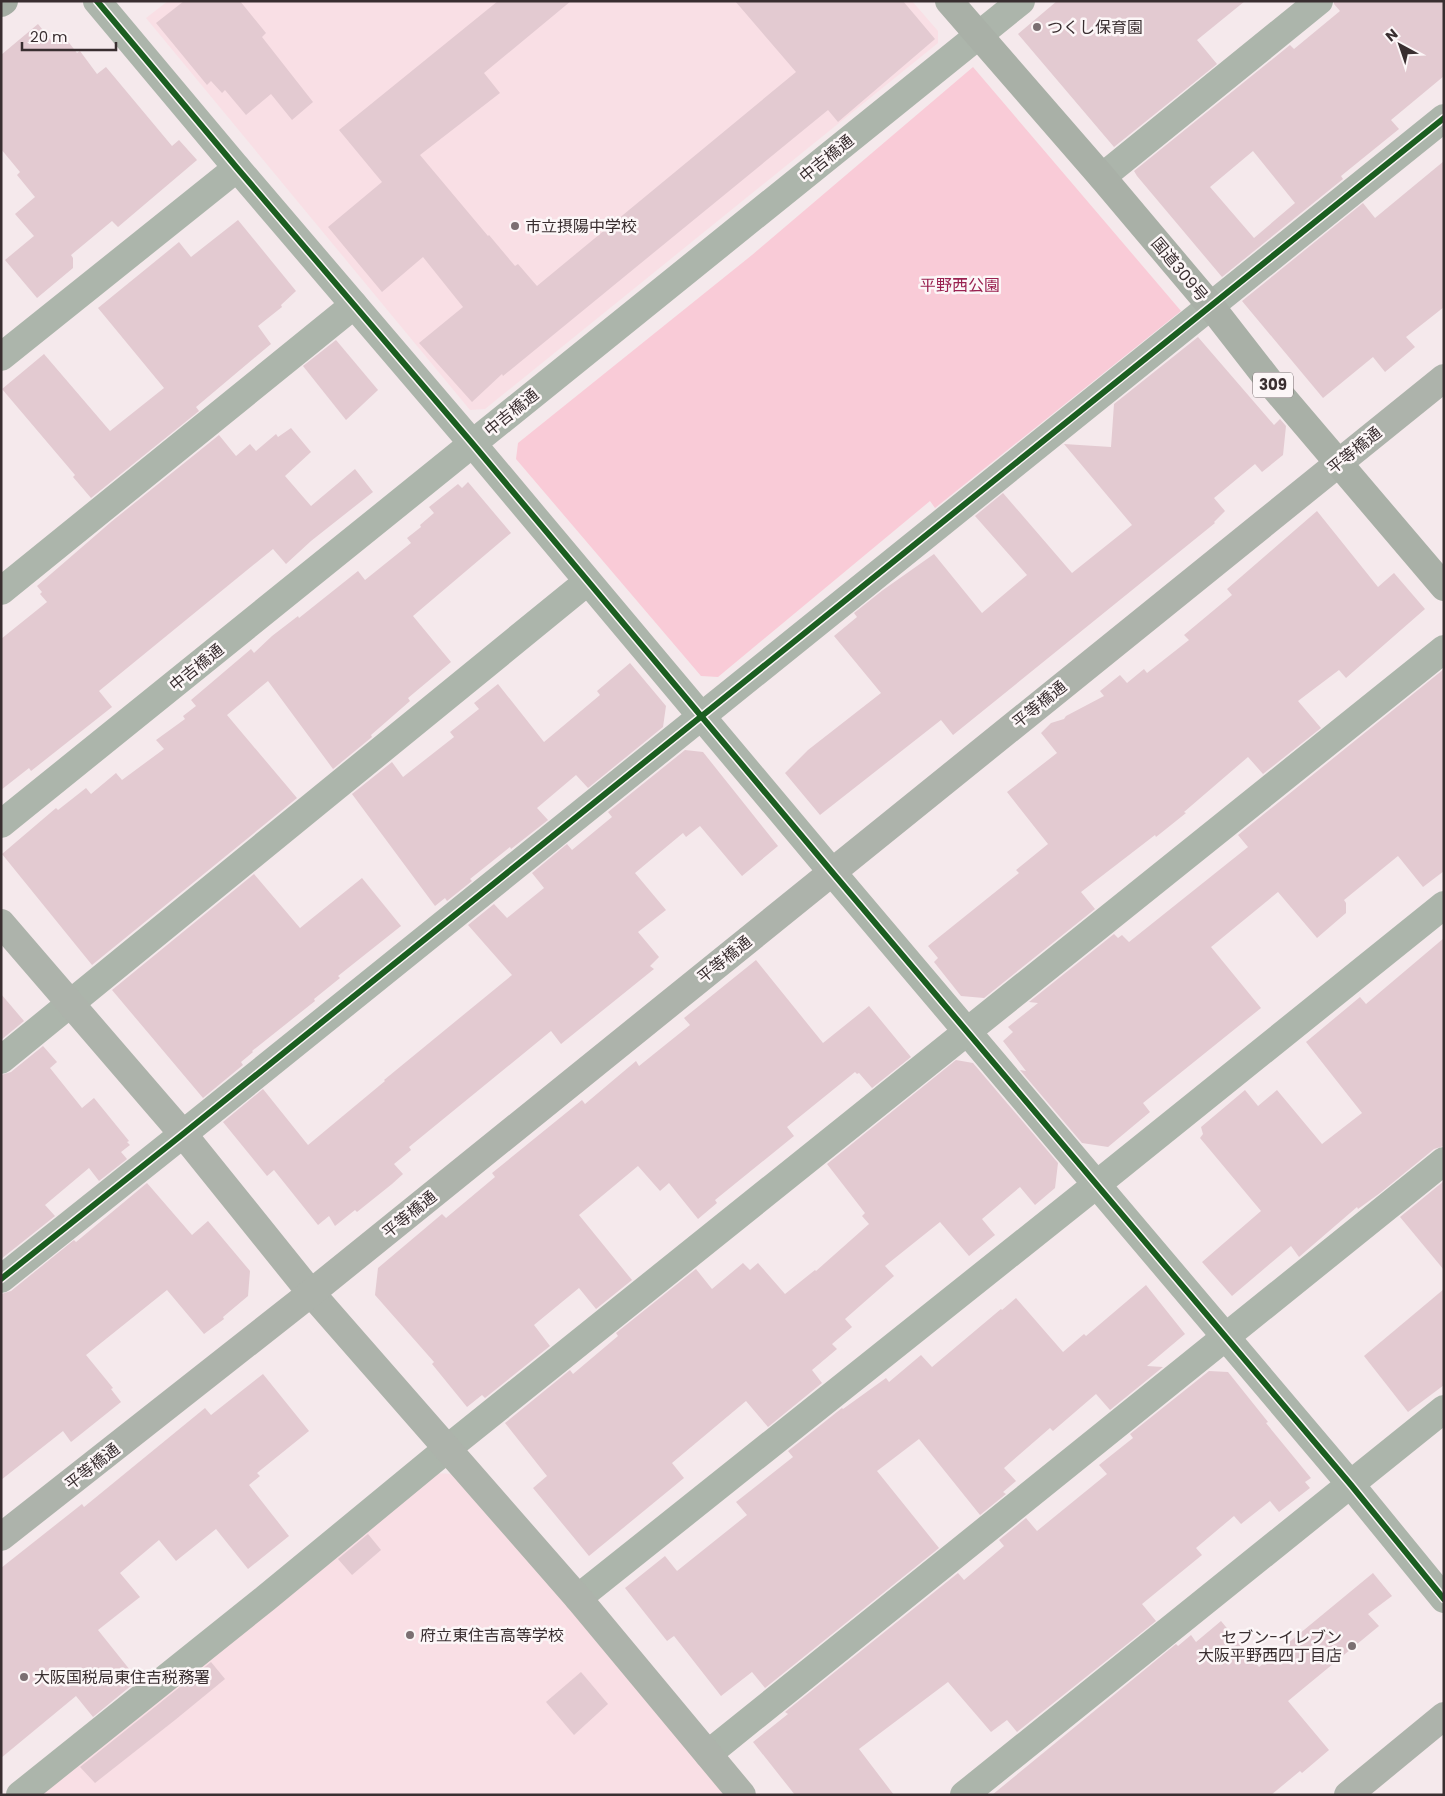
<svg xmlns="http://www.w3.org/2000/svg" width="1445" height="1796" font-family="Poppins,'Noto Sans JP',sans-serif">
  <style>
    .built { fill: #f9dfe5 }
    .green { fill: #f9cbd7 }
    .building { fill: #e3cad1; fill-rule: evenodd }
    .lines { fill: none; stroke-linecap: round; stroke-linejoin: round }
    .street { stroke: #acb5ab; stroke-width: 28 }
    .secondary { stroke: #adb3ab; stroke-width: 28 }
    .primary { stroke: #a4ada3; stroke-width: 28 }
    .highway { stroke: #a9b0a7; stroke-width: 28 }
    .cycleway-casing { stroke: #fcf6f7; stroke-width: 9 }
    .cycleway { stroke: #1b5e20; stroke-width: 6 }
    .poi-dot { fill: #7b6f72; stroke: #fcf6f7; stroke-width: 2 }
    .labels { text-anchor: middle; stroke-width: 5; stroke-linejoin: round; paint-order: stroke }
    .shield { fill: #fcf6f7; stroke: #746a6c; stroke-width: 1 }
    .shield-label { font-size: 15px; font-weight: bold; fill: #392e30 }
    .poi-label { font-size: 16px; fill: #392e30; stroke: #fcf6f7; text-anchor: start }
    .street-label { font-size: 16px; fill: #392e30; stroke: #fcf6f7 }
    .park-label { font-size: 16px; fill: #992150; stroke: #fcf6f7 }
  </style>
  <rect width="100%" height="100%" fill="#f5e9ec"/>
  <!-- built -->
  <g class="built">
    <polygon points="168,1 912,1 938,31 938,43 485,409 470,410 146,18"/>
    <polygon points="429,1473 458,1474 727,1795 27,1795"/>
  </g>
  <!-- green -->
  <polygon class="green" points="973,67 1181,311 935,508 930,501 718,677 701,676 516,459 518,443 752,255"/>
  <!-- building -->
  <g class="building">
    <polygon points="184,1 240,1 266,33 262,37 313,102 292,120 271,94 246,115 225,90 222,93 211,81 207,85 156,23"/>
    <polygon points="498,1 571,1 484,73 500,93 420,155 488,236 489,235 515,266 518,264 537,286 796,72 735,1 903,1 935,39 838,122 828,110 503,376 502,374 472,402 419,343 463,307 423,257 382,292 328,227 382,182 339,130"/>
    <polygon points="1057,1 1245,1 1197,40 1217,64 1114,147 1018,34"/>
    <path d="M1334,1h110v75l-53,44 8,9 -58,47 2,3 -121,98 -85,-101 -3,-5 156,-126 4,4 46,-38 -6,-7zM1253,151l42,52 -41,35 -44,-51z"/>
    <polygon points="38,24 53,43 63,35 77,53 80,51 97,74 106,67 172,146 179,140 197,160 118,227 112,221 71,255 73,258 73,268 37,298 5,260 34,236 15,214 35,197 17,175 20,172 1,149 1,55"/>
    <polygon points="1444,161 1444,307 1406,337 1415,347 1385,372 1373,357 1323,398 1242,301 1363,203 1375,218"/>
    <polygon points="238,220 296,291 281,305 282,307 258,326 271,344 196,407 199,411 91,498 73,477 75,475 2,389 44,354 110,431 164,388 98,308 179,242 191,257"/>
    <polygon points="1198,337 1274,425 1280,419 1286,426 1283,455 1262,472 1255,464 1214,498 1225,511 1214,522 1215,523 953,735 941,720 820,815 785,773 808,750 881,693 834,636 857,617 854,613 883,590 934,554 982,613 1027,575 975,516 1003,493 1072,573 1132,525 1064,444 1111,447 1114,404"/>
    <polygon points="336,340 378,390 346,420 303,366"/>
    <polygon points="291,428 311,452 285,476 311,506 355,469 373,492 311,541 286,564 273,549 99,691 112,707 31,771 29,768 1,790 1,639 47,602 40,594 42,592 37,586 111,522 219,435 236,456 250,444 256,451 276,434 278,437"/>
    <polygon points="468,482 511,533 413,616 451,662 408,698 410,701 371,735 372,737 333,769 268,681 227,715 297,798 92,965 2,854 56,808 58,810 86,788 91,794 116,773 122,780 164,749 156,740 185,719 183,716 196,706 191,700 251,649 254,653 272,636 298,616 299,618 358,571 365,580 411,543 407,538 421,527 420,525 434,513 429,507 458,484 462,488"/>
    <polygon points="1317,511 1378,587 1394,573 1425,609 1346,678 1339,670 1298,701 1321,728 1263,774 1248,757 1184,812 1186,813 1156,837 1155,835 1081,892 1095,909 984,998 961,996 934,962 938,958 928,946 1019,873 1016,870 1048,844 1007,792 1057,753 1041,733 1051,723 1064,719 1066,716 1104,696 1100,691 1120,675 1127,683 1144,669 1147,673 1189,640 1184,635 1232,595 1227,589"/>
    <polygon points="630,663 666,706 663,727 588,788 576,775 537,808 548,820 511,849 510,847 470,879 472,881 447,901 445,898 435,906 352,794 392,762 403,777 454,737 450,732 479,709 474,703 498,684 544,742 600,695 597,691"/>
    <polygon points="1444,669 1444,871 1423,887 1398,856 1344,900 1346,903 1346,913 1317,938 1278,892 1211,947 1261,1008 1143,1103 1150,1112 1108,1147 1082,1143 1020,1070 1026,1071 1003,1041 1013,1032 1008,1027 1038,1003 1029,1002 1114,934 1118,938 1122,935 1129,942 1248,847 1238,835"/>
    <polygon points="685,750 703,752 778,846 742,876 700,826 686,837 683,833 635,873 666,910 638,932 659,957 650,966 654,969 561,1044 551,1031 409,1147 411,1150 394,1164 403,1174 392,1184 357,1212 355,1210 335,1226 329,1216 318,1225 274,1170 267,1176 223,1122 263,1089 308,1145 385,1081 384,1080 512,975 468,925 494,904 507,918 544,888 532,873 567,844 572,850 612,817 608,812"/>
    <polygon points="254,874 300,928 362,878 401,926 338,976 340,978 314,999 315,1001 252,1051 253,1052 241,1062 243,1065 203,1098 112,990"/>
    <polygon points="1444,938 1444,1146 1434,1149 1380,1193 1358,1209 1357,1207 1299,1257 1291,1246 1232,1296 1202,1262 1261,1211 1200,1138 1203,1134 1201,1127 1245,1090 1258,1106 1277,1090 1322,1144 1362,1113 1306,1042 1360,997 1366,1004"/>
    <polygon points="756,960 823,1043 869,1006 911,1057 872,1088 859,1073 857,1074 855,1072 787,1127 794,1136 715,1200 717,1203 698,1219 669,1183 660,1191 638,1166 579,1215 632,1280 596,1309 579,1288 534,1325 550,1346 485,1398 482,1395 467,1407 432,1364 434,1362 375,1295 378,1268 442,1214 446,1218 495,1177 492,1173 582,1100 585,1104 636,1061 639,1066 690,1025 684,1018"/>
    <polygon points="1,994 24,1021 1,1040"/>
    <polygon points="43,1046 57,1062 50,1068 82,1108 94,1098 129,1141 127,1142 130,1145 121,1152 127,1159 99,1181 89,1168 45,1205 55,1216 1,1259 1,1075 11,1072"/>
    <polygon points="956,1060 973,1063 1058,1163 1055,1188 1035,1205 1020,1187 982,1219 995,1235 969,1256 940,1222 885,1266 894,1276 845,1319 852,1327 832,1344 837,1349 812,1370 822,1383 768,1427 746,1401 672,1463 684,1478 589,1556 533,1488 547,1476 505,1423 570,1370 573,1374 618,1336 616,1333 696,1269 712,1289 743,1263 750,1270 758,1263 785,1294 815,1270 816,1271 869,1224 862,1216 865,1213 827,1164"/>
    <polygon points="1444,1181 1444,1270 1400,1217"/>
    <polygon points="147,1183 192,1235 208,1221 250,1271 248,1296 223,1317 224,1319 204,1334 167,1290 86,1355 113,1388 111,1389 121,1402 71,1442 63,1431 1,1480 1,1294 11,1291 74,1240 76,1242"/>
    <polygon points="1146,1285 1185,1334 1147,1366 1163,1367 1110,1410 1096,1394 1053,1431 1050,1428 1004,1468 1016,1481 1003,1492 1006,1494 980,1515 919,1439 877,1471 939,1548 765,1688 752,1672 721,1696 674,1636 667,1641 625,1588 665,1556 677,1571 747,1515 736,1502 793,1457 788,1451 842,1408 843,1409 886,1378 889,1382 921,1355 932,1367 1001,1309 1002,1310 1016,1298 1063,1352 1084,1334 1086,1336"/>
    <polygon points="1444,1289 1444,1385 1408,1412 1364,1356"/>
    <polygon points="1209,1371 1228,1372 1268,1422 1266,1423 1311,1478 1305,1482 1310,1488 1279,1512 1270,1501 1241,1524 1234,1516 1196,1548 1202,1555 1142,1604 1156,1621 1017,1732 1007,1720 991,1732 948,1682 859,1749 894,1795 795,1795 753,1742 788,1714 785,1712 958,1573 964,1580 1004,1546 999,1540 1026,1518 1037,1531 1107,1474 1099,1465 1133,1438 1130,1434"/>
    <polygon points="263,1374 309,1431 257,1473 260,1476 249,1485 289,1536 248,1569 216,1529 176,1561 159,1540 120,1573 140,1597 98,1630 138,1680 93,1717 76,1696 1,1758 1,1568 82,1504 84,1507 205,1408 211,1415"/>
    <polygon points="368,1534 381,1550 352,1575 338,1559"/>
    <polygon points="1373,1573 1392,1596 1368,1614 1379,1626 1288,1701 1329,1750 1302,1773 1300,1771 1271,1795 992,1795 1176,1644 1178,1646 1191,1635 1196,1642 1221,1621 1259,1667"/>
    <polygon points="211,1662 225,1679 175,1720 95,1783 80,1767"/>
    <polygon points="581,1672 608,1704 574,1735 546,1702"/>
  </g>
  <g class="lines">
    <!-- street -->
    <g class="street">
      <polyline points="97,1 237,168 472,443 832,872 1351,1485 1444,1599"/>
      <polyline points="1102,177 1319,1"/>
      <polyline points="1,357 237,168"/>
      <polyline points="1,591 354,305"/>
      <polyline points="1,824 1021,1"/>
      <polyline points="1,1060 587,582"/>
      <polyline points="1,1279 183,1134 1444,118"/>
      <polyline points="578,1598 1096,1185 1444,905"/>
      <polyline points="708,1754 1444,1161"/>
      <polyline points="20,1795 266,1598 448,1448 1444,649"/>
      <polyline points="964,1795 1444,1409"/>
    </g>
    <!-- secondary -->
    <g class="secondary">
      <polyline points="1,923 183,1134 311,1293 578,1598 742,1795"/>
      <polyline points="1,1537 311,1293 1444,378"/>
      <polyline points="1348,1795 1444,1716"/>
    </g>
    <!-- primary -->
    <polyline class="primary" points="1,3 4,1"/>
    <!-- highway -->
    <polyline class="highway" points="949,1 1102,177 1210,305 1273,386 1444,587"/>
    <!-- cycleway casing -->
    <g class="cycleway-casing">
      <g id="cycleway">
        <polyline points="97,1 237,168 472,443 832,872 1351,1485 1444,1599"/>
        <polyline points="1,1279 183,1134 1444,118"/>
      </g>
    </g>
    <!-- cycleway -->
    <use href="#cycleway" class="cycleway"/>
  </g>
  <!-- markers -->
  <g class="poi-dot">
    <circle cx="1037" cy="27" r="5"/>
    <circle cx="515" cy="226" r="5"/>
    <circle cx="410" cy="1635" r="5"/>
    <circle cx="1352" cy="1646" r="5"/>
    <circle cx="24" cy="1677" r="5"/>
  </g>
  <g class="labels">
    <!-- shield labels -->
    <rect class="shield" x="1253" y="372.5" width="40" height="25" rx="4"/>
    <g class="shield-label">
      <text x="1273" y="390">309</text>
    </g>
    <!-- poi labels -->
    <g class="poi-label">
      <text x="1047" y="33">つくし保育園</text>
      <text x="525" y="232">市立摂陽中学校</text>
      <text x="420" y="1641">府立東住吉高等学校</text>
      <text x="1342" y="1643" text-anchor="end">セブン-イレブン<tspan x="1342" dy="18">大阪平野西四丁目店</tspan></text>
      <text x="34" y="1683">大阪国税局東住吉税務署</text>
    </g>
    <!-- street labels -->
    <g class="street-label">
      <text transform="translate(826 158) rotate(-39)" y="6">中吉橋通</text>
      <text transform="translate(1180 269) rotate(50)" y="6">国道309号</text>
      <text transform="translate(511 412) rotate(-39)" y="6">中吉橋通</text>
      <text transform="translate(1354 450) rotate(-39)" y="6">平等橋通</text>
      <text transform="translate(196 667) rotate(-39)" y="6">中吉橋通</text>
      <text transform="translate(1039 704) rotate(-39)" y="6">平等橋通</text>
      <text transform="translate(724 959) rotate(-39)" y="6">平等橋通</text>
      <text transform="translate(409 1214) rotate(-39)" y="6">平等橋通</text>
      <text transform="translate(92 1466) rotate(-38)" y="6">平等橋通</text>
    </g>
    <!-- park labels -->
    <g class="park-label">
      <text x="960" y="291">平野西公園</text>
    </g>
  </g>
  <!-- border -->
  <rect width="1445" height="1796" fill="none" stroke="#392e30" stroke-width="5"/>
  <!-- north arrow -->
  <g transform="translate(1400 45) rotate(320)" stroke="#fcf6f7" stroke-width="4" paint-order="stroke">
  <path d="M0-4L9 19L0 12L-9 19Z" fill="#392e30"/>
  <text y="-8" font-size="14" font-weight="bold" text-anchor="middle" fill="#392e30">N</text>
  </g>
  <!-- scale -->
  <path d="M22 42v8h94v-8" fill="none" stroke="#392e30" stroke-width="2.5"/>
  <text x="30" y="42" font-size="15" fill="#392e30" stroke="#fcf6f7" stroke-width="4" paint-order="stroke">20 m</text>
</svg>
